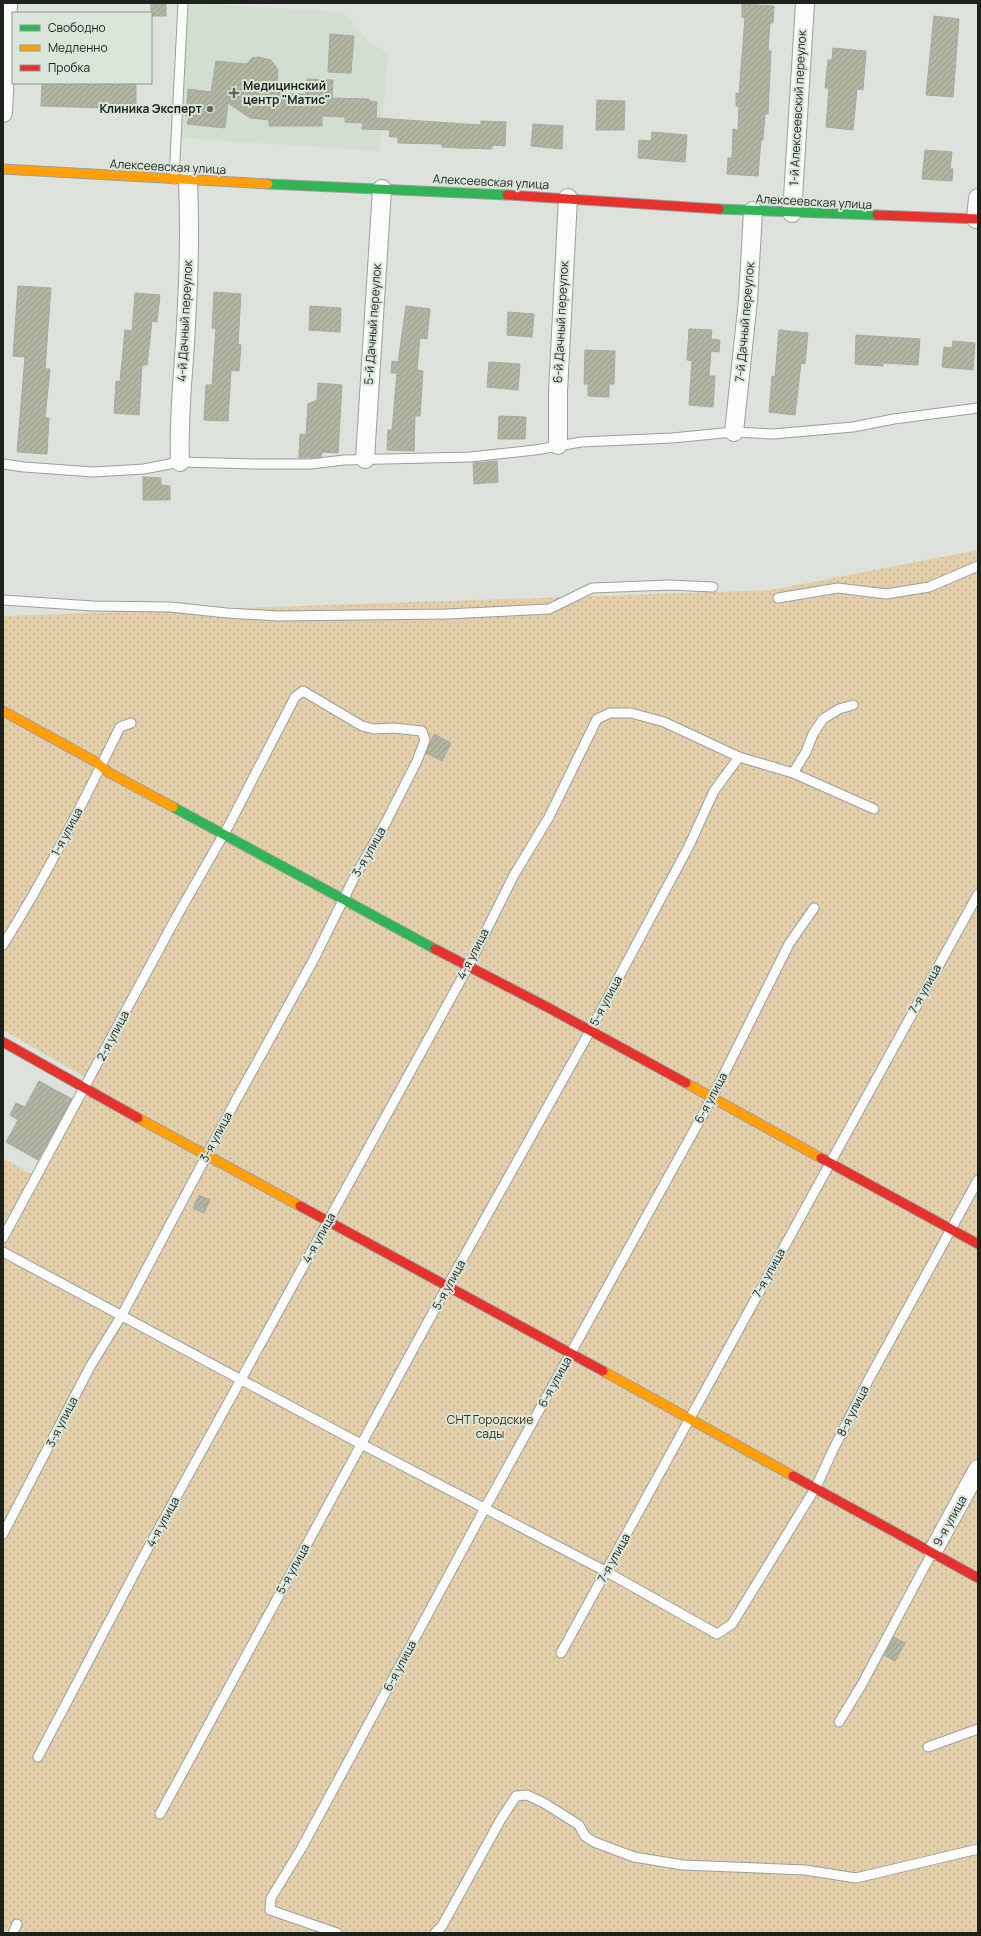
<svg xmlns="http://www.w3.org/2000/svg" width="981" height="1936" font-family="Manrope,sans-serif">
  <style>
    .built { fill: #d1ded0 }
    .garden { fill: url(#garden-dots) }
    .building { fill: url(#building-hatch); stroke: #a7a9a3 }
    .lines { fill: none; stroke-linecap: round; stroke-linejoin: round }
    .lane-casing { stroke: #9b9f9b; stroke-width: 11 }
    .street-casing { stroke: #9b9f9b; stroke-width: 20 }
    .fast-casing { stroke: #9b9f9b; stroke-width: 11 }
    .slow-casing { stroke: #9b9f9b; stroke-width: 11 }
    .jam-casing { stroke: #9b9f9b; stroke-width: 11 }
    .lane { stroke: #fafbfa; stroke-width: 9 }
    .street { stroke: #fafbfa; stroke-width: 18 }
    .fast { stroke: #30b455; stroke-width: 9 }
    .slow { stroke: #ff9f0a; stroke-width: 9 }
    .jam { stroke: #e5322d; stroke-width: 9 }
    .poi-dot { fill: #606660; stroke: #dae6d9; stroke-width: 1.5 }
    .labels { text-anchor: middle; stroke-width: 4; stroke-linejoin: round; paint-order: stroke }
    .poi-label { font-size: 12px; font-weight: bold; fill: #1d221d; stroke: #dae6d9; text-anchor: start }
    .street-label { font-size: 12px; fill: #1d221d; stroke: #dae6d9 }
    .park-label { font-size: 12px; fill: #432e0d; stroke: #dae6d9 }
  </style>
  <defs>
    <pattern id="garden-dots" width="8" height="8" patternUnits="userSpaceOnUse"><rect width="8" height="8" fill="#e3cfaa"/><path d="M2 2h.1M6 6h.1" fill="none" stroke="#c2b192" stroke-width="1.8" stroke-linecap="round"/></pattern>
    <pattern id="building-hatch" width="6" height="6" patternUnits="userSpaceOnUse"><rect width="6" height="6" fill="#b2b5a2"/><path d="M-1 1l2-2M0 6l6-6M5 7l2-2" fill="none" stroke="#999b8b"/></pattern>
  </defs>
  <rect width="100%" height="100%" fill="#dde3dc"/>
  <!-- built -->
  <polygon class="built" points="188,3 343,12 369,42 388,53 380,151 182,138"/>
  <!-- garden -->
  <polygon class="garden" points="978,550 978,1933 3,1933 3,1158 33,1175 88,1079 3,1030 3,616 771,590"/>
  <!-- building -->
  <g class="building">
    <rect x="151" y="3" width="15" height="13"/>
    <polygon points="742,4 774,6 773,23 770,23 768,51 771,51 768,114 765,114 763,140 761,140 758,176 727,174 728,158 732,158 733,129 738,130 739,106 736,106 736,93 739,94 745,18 742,17"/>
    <polygon points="934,16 959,19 953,97 926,95"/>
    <polygon points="330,34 354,36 351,73 328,72"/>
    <polygon points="833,48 866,51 863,90 857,89 853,130 826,127 829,88 825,88 828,60 832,60"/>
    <polygon points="258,57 271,60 278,70 277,82 282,83 281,94 306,94 307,79 333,80 332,98 369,99 369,101 377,102 376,118 481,125 481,121 506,122 505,146 492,145 492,149 459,148 442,147 442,144 398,143 398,137 389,137 390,130 362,129 363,123 345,122 345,117 322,116 322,126 269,126 269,120 250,118 228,103 225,128 187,124 189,117 183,114 184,107 187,104 188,89 211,92 216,61 246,64 252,58"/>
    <polygon points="42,83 136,83 136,109 41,106"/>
    <polygon points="597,100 625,101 624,130 596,130"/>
    <polygon points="533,124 563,126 562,149 531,146"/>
    <polygon points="652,132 687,135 685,162 638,158 639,140 651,141"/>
    <polygon points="925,150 952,152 950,169 953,169 952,181 922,179"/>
    <polygon points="18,286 51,288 45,369 50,369 45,418 49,418 47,454 17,452 25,357 13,356"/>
    <polygon points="214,292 241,294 238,344 241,345 239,371 231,370 228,421 204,420 206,385 212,385 216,328 212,328"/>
    <polygon points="135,293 160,295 157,322 152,321 147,365 142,365 139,415 114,413 116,381 120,382 125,330 132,331"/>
    <polygon points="310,306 341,308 340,332 309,330"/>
    <polygon points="406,306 430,309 427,339 420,338 417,370 423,371 420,416 415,416 414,451 387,450 388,430 392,430 397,373 391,373 392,361 398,362"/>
    <polygon points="508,312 534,314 532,337 507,335"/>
    <polygon points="689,329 712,330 711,339 720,340 719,352 711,351 709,376 715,376 713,407 689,405 692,361 687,360"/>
    <polygon points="779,330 808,333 805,364 801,363 795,415 769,412 772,376 775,377"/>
    <polygon points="856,335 920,339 918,365 883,363 883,366 855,364"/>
    <polygon points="953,341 975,343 973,370 942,367 944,347 952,348"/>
    <polygon points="585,350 615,351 614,384 609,384 609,397 588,396 588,384 584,384"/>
    <polygon points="489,362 520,364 518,390 487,387"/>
    <polygon points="318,383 342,385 338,453 322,452 321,457 299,458 300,434 306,435 308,404 317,400"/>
    <polygon points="499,416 526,417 525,439 498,439"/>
    <polygon points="497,461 498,482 474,484 473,463"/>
    <polygon points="143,477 161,478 161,485 170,486 170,500 143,500"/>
    <polygon points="434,734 451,743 442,761 426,753"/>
    <polygon points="39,1081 72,1099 38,1160 6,1142 18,1120 10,1115 16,1103 25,1107"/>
    <polygon points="199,1195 210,1200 204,1213 193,1208"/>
    <polygon points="894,1637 905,1643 895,1661 884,1655"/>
  </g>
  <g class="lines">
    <!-- lane casing -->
    <g class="lane-casing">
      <g id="lane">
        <polyline points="174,179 183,3"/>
        <polyline points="3,464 24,467 93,472 144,469 180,462 257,464 311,464 344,460 470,457 535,450 581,442 672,438 734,432 773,434 853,427 894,419 978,408"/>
        <polyline points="778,598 838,588 886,594 929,587 978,566"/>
        <polyline points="3,600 93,606 170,607 227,613 278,616 446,614 549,609 592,588 670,585 713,587"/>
        <polyline points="793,773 874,809"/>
        <path d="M3,945c44,-70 81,-144 117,-218l11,-4"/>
        <polyline points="3,1238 177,916 229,825 295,697 303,691 362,726 374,729 393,728 422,731 425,740 417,761 386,822 354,878 314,959 235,1102 122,1315 91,1365 3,1534"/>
        <polyline points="3,1252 344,1435 607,1572 717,1634 732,1624 816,1487 833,1450 869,1379 978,1180"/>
        <polyline points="561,1653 978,894"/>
        <polyline points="839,1722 861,1686 933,1551"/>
        <polyline points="928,1747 978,1729"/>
        <polyline points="38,1757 141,1561 468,967 514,875 549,817 597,719 610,713 631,713 664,722 739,757 793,773 806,752 813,734 823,719 839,709 853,705"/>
        <polyline points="160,1814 448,1285 590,1031 689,846 714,791 739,757"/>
        <polyline points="13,1933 17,1924"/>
        <polyline points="337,1933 270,1910 271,1898 301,1849 485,1508 712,1098 789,944 814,908"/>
        <polyline points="435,1933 442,1926 501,1819 516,1796 527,1795 544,1803 579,1825 585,1836 594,1842 634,1857 683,1865 805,1870 856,1878 978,1849"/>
      </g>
    </g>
    <!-- street casing -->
    <g class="street-casing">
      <g id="street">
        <polyline points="3,113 8,3"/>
        <polyline points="792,213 805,3"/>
        <polyline points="976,219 978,198"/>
        <polyline points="734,432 748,300 753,211"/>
        <polyline points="558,445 558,392 568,198"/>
        <polyline points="365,459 382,189"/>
        <path d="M180,462c-2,-47 4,-92 6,-138 3,-48 4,-96 2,-144"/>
        <polyline points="933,1551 978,1469"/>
      </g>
    </g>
    <!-- fast casing -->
    <g class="fast-casing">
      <g id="fast">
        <polyline points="268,184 507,195"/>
        <polyline points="719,209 877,215"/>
        <polyline points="173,807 435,949"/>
      </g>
    </g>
    <!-- slow casing -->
    <g class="slow-casing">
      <g id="slow">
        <polyline points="3,169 268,184"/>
        <polyline points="3,711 96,762 108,772 173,807"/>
        <polyline points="686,1083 821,1158"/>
        <polyline points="138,1118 300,1206"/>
        <polyline points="603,1371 793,1476"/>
      </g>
    </g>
    <!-- jam casing -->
    <g class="jam-casing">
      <g id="jam">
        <polyline points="507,195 719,209"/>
        <polyline points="877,215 978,219"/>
        <polyline points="435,949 547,1007 686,1083"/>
        <polyline points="3,1042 138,1118"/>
        <polyline points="821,1158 978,1244"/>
        <polyline points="300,1206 603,1371"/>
        <polyline points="793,1476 978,1578"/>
      </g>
    </g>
    <!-- lane -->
    <use href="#lane" class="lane"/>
    <!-- street -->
    <use href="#street" class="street"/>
    <!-- fast -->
    <use href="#fast" class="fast"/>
    <!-- slow -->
    <use href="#slow" class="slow"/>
    <!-- jam -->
    <use href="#jam" class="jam"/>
  </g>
  <!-- markers -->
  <g class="poi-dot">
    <path d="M232 87h4v4h4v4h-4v4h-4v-4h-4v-4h4z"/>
    <circle cx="210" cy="109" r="4"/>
  </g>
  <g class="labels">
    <!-- poi labels -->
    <g class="poi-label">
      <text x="243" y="90">Медицинский<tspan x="243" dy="14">центр "Матис"</tspan></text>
      <text x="202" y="113" text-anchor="end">Клиника Эксперт</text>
    </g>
    <!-- street labels -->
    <g class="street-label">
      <text transform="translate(798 108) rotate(-87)" y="4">1-й Алексеевский переулок</text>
      <text transform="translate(168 167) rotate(3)" y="4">Алексеевская улица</text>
      <text transform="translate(491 182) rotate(3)" y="4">Алексеевская улица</text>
      <text transform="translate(814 202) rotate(3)" y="4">Алексеевская улица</text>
      <text transform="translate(185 321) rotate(-87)" y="4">4-й Дачный переулок</text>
      <text transform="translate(561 322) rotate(-87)" y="4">6-й Дачный переулок</text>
      <text transform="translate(745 322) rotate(-85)" y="4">7-й Дачный переулок</text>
      <text transform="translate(373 324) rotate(-86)" y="4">5-й Дачный переулок</text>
      <text transform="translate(67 832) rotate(-62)" y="4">1-я улица</text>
      <text transform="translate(369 852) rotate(-60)" y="4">3-я улица</text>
      <text transform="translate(473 954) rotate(-63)" y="4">4-я улица</text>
      <text transform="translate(925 989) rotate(-61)" y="4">7-я улица</text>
      <text transform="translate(606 1001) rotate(-62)" y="4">5-я улица</text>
      <text transform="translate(113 1036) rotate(-62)" y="4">2-я улица</text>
      <text transform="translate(711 1098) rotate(-62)" y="4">6-я улица</text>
      <text transform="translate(216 1137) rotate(-62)" y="4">3-я улица</text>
      <text transform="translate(319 1238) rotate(-61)" y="4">4-я улица</text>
      <text transform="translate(769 1273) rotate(-61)" y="4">7-я улица</text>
      <text transform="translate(449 1285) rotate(-61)" y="4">5-я улица</text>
      <text transform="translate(555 1382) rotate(-61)" y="4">6-я улица</text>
      <text transform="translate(853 1411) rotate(-63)" y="4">8-я улица</text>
      <text transform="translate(62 1422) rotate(-63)" y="4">3-я улица</text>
      <text transform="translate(950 1521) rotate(-61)" y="4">9-я улица</text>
      <text transform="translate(163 1522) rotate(-61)" y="4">4-я улица</text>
      <text transform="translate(614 1558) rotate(-61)" y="4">7-я улица</text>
      <text transform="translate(293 1569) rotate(-61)" y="4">5-я улица</text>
      <text transform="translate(400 1666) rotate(-62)" y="4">6-я улица</text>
    </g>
    <!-- park labels -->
    <g class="park-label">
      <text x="490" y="1424">СНТ Городские<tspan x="490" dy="14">сады</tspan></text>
    </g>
  </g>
  <!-- border -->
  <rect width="981" height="1936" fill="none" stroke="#1d221d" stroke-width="8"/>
  <!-- legend -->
  <rect x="12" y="12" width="140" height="72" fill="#dae6d9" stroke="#8e988e"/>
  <rect x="20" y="25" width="20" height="6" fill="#30b455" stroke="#8e988e"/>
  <text x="48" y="32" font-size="12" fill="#1d221d">Свободно</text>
  <rect x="20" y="45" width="20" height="6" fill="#ff9f0a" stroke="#8e988e"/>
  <text x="48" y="52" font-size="12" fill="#1d221d">Медленно</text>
  <rect x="20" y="65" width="20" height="6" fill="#e5322d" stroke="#8e988e"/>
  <text x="48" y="72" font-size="12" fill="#1d221d">Пробка</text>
</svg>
